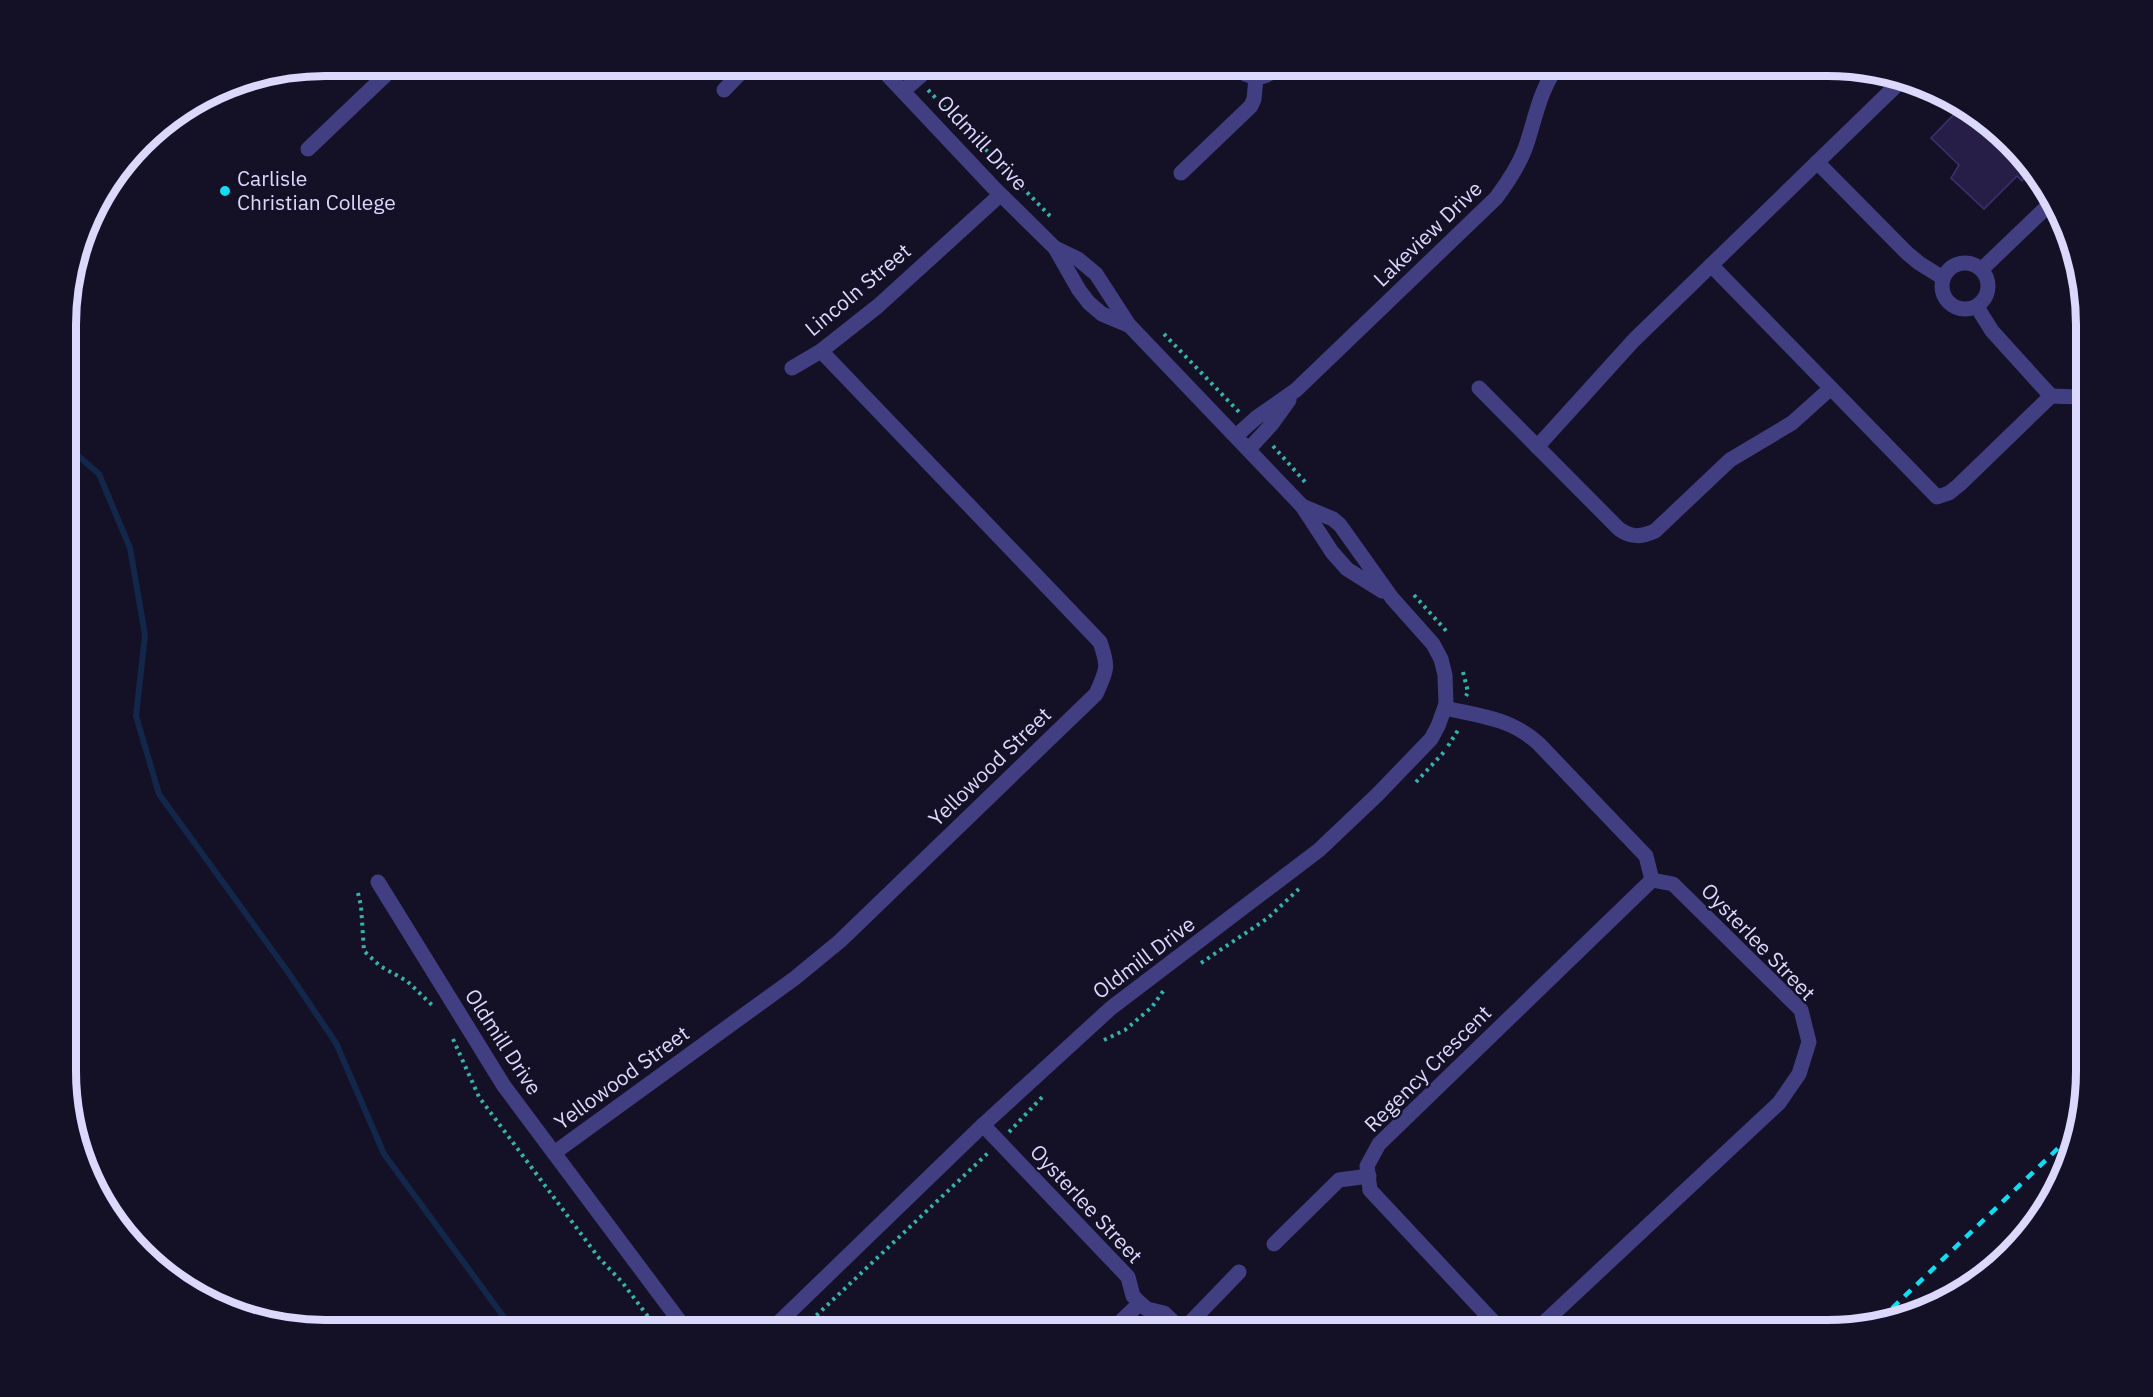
<svg xmlns="http://www.w3.org/2000/svg" width="2153" height="1397" font-family="'IBM Plex Sans',sans-serif">
  <style>
    .lines { fill: none; stroke-linecap: round; stroke-linejoin: round }
    .stream { stroke: #122749; stroke-width: 6 }
    .building { fill: #261e46; stroke: #3d3170; stroke-width: 1.5 }
    .path { stroke: #37b2a9; stroke-width: 4; stroke-dasharray: 3 4.5; stroke-linecap: butt }
    .minor { stroke: #413f82; stroke-width: 15 }
    .rail { stroke: #10ddf1; stroke-width: 4.5; stroke-dasharray: 9 8; stroke-linecap: butt }
    .poi-dot { fill: #10ddf1; stroke: #141126; stroke-width: 2 }
    .labels { text-anchor: middle; stroke-width: 5; stroke-linejoin: round; paint-order: stroke }
    .street-label { font-size: 21px; fill: #dcd8fd; stroke: #141126 }
    .poi-label { font-size: 21px; fill: #dcd8fd; stroke: #141126; text-anchor: start }
    .rim { fill: none; stroke: #dcd8fd; stroke-width: 8 }
  </style>
  <rect width="100%" height="100%" fill="#141126"/>
  <g class="lines">
    <!-- stream -->
    <polyline class="stream" points="68,447 99,474 130,548 145,635 136,716 159,794 288,972 336,1043 384,1154 514,1331"/>
  </g>
  <!-- building -->
  <polygon class="building" points="1963,105 1972,110 2030,172 2022,181 2017,176 1984,209 1951,178 1959,165 1931,138"/>
  <g class="lines">
    <!-- path -->
    <g class="path">
      <polyline points="928,90 1050,216"/>
      <polyline points="1164,334 1240,413"/>
      <polyline points="1273,446 1306,483"/>
      <polyline points="1414,595 1449,634"/>
      <polyline points="1463,672 1468,692 1466,696"/>
      <polyline points="1448,746 1460,727"/>
      <polyline points="1416,782 1444,752"/>
      <polyline points="358,893 361,906 364,951 380,966 407,981 432,1005"/>
      <polyline points="1201,963 1268,918 1302,886"/>
      <polyline points="453,1039 479,1097 599,1258 622,1282 659,1331"/>
      <polyline points="1104,1040 1125,1030 1152,1007 1164,990"/>
      <polyline points="1009,1132 1045,1094"/>
      <polyline points="800,1331 989,1152"/>
    </g>
    <!-- minor -->
    <g class="minor">
      <polyline points="545,66 546,68"/>
      <polyline points="879,66 993,187 1055,248 1079,290 1089,303 1102,314 1128,325"/>
      <path d="M1232,66c19,14 30,16 48,0"/>
      <polyline points="724,90 747,66"/>
      <polyline points="903,91 932,66"/>
      <polyline points="308,149 395,66"/>
      <polyline points="1817,162 1907,253 1919,263 1943,278"/>
      <polyline points="1181,173 1251,106 1254,99 1256,78"/>
      <polyline points="1055,248 1078,259 1096,274 1129,325 1302,506 1332,552 1347,569 1382,591"/>
      <circle cx="1965" cy="286" r="23"/>
      <polyline points="1711,265 1937,497 1949,493 1959,485 2051,396 1992,331 1977,307"/>
      <polyline points="1982,269 2054,200"/>
      <polyline points="792,368 821,351 878,306 1000,195"/>
      <path d="M1479,388l140,141c13,9 22,8 36,2l75,-71 62,-37 39,-35"/>
      <polyline points="2051,396 2078,397"/>
      <path d="M1236,436l20,-18 40,-28 200,-192c12,-16 22,-31 29,-49 10,-28 14,-59 33,-83"/>
      <polyline points="1537,447 1634,340 1904,78"/>
      <polyline points="1249,449 1271,425 1289,400"/>
      <path d="M1445,708c35,8 65,10 93,35l108,113 6,24 21,4 128,126 8,32 -10,32 -20,29 -244,228"/>
      <polyline points="378,882 504,1086 681,1323 692,1331"/>
      <polyline points="983,1125 1128,1277 1133,1296 1140,1303 1147,1309 1164,1313 1183,1331"/>
      <path d="M554,1153l241,-175 45,-37 256,-247c11,-24 13,-27 4,-52l-279,-291"/>
      <polyline points="1274,1244 1339,1180 1369,1176"/>
      <polyline points="1183,1330 1239,1272"/>
      <polyline points="770,1331 983,1125 1111,1008 1319,850 1377,795 1431,739 1438,726 1446,704 1445,675 1441,659 1433,644 1392,598 1340,525 1333,519 1302,506"/>
      <polyline points="1111,1331 1140,1303"/>
      <polyline points="1502,1331 1370,1190 1367,1166 1379,1144 1652,880"/>
    </g>
    <!-- rail -->
    <polyline class="rail" points="1880,1320 2079,1128"/>
  </g>
  <!-- markers -->
  <circle class="poi-dot" cx="225" cy="191" r="6"/>
  <g class="labels">
    <!-- street labels -->
    <g class="street-label">
      <text transform="translate(982 143) rotate(47)" y="7">Oldmill Drive</text>
      <text transform="translate(1428 234) rotate(-44)" y="7">Lakeview Drive</text>
      <text transform="translate(858 290) rotate(-40)" y="7">Lincoln Street</text>
      <text transform="translate(990 767) rotate(-44)" y="7">Yellowood Street</text>
      <text transform="translate(1758 942) rotate(46)" y="7">Oysterlee Street</text>
      <text transform="translate(1144 958) rotate(-37)" y="7">Oldmill Drive</text>
      <text transform="translate(503 1042) rotate(57)" y="7">Oldmill Drive</text>
      <text transform="translate(1428 1069) rotate(-45)" y="7">Regency Crescent</text>
      <text transform="translate(622 1078) rotate(-36)" y="7">Yellowood Street</text>
      <text transform="translate(1086 1204) rotate(47)" y="7">Oysterlee Street</text>
    </g>
    <!-- poi labels -->
    <g class="poi-label">
      <text x="237" y="186">Carlisle<tspan x="237" dy="24">Christian College</tspan></text>
    </g>
  </g>
  <!-- crop -->
  <path d="M0 0H2153V1397H0ZM325 76H1827A249 249 0 0 1 2076 325V1071A249 249 0 0 1 1827 1320H325A249 249 0 0 1 76 1071V325A249 249 0 0 1 325 76Z" fill="#141126" fill-rule="evenodd"/>
  <path class="rim" d="M325 76H1827A249 249 0 0 1 2076 325V1071A249 249 0 0 1 1827 1320H325A249 249 0 0 1 76 1071V325A249 249 0 0 1 325 76Z"/>
</svg>
